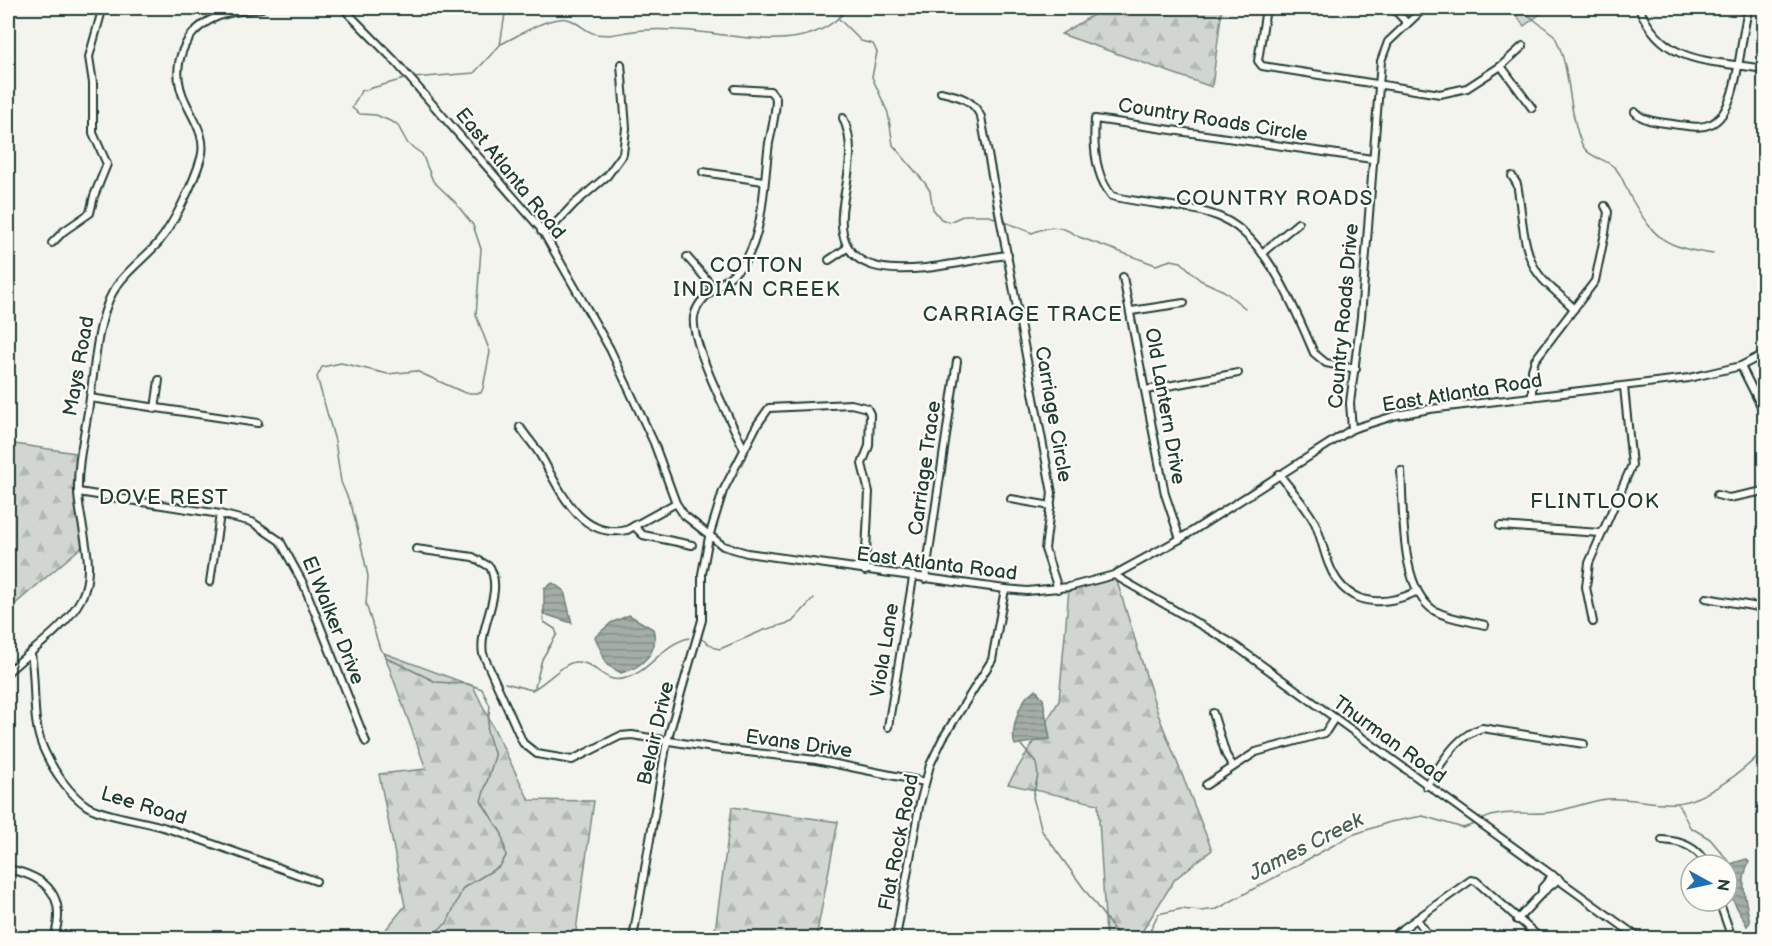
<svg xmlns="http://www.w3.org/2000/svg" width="1772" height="946" font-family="'Balsamiq Sans',sans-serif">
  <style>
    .forest { fill: url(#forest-firs); stroke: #788a82; stroke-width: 1.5 }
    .water { fill: url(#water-rules); stroke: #6e8179; stroke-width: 1.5 }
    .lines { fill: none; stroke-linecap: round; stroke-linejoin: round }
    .stream { stroke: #6e8179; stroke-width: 1.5 }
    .minor-casing { stroke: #1f3d34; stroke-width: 10 }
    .minor { stroke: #fdfcf7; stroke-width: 6 }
    .labels { text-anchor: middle; stroke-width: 4.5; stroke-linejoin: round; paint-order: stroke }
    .street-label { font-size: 20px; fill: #1f3d34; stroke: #fdfcf7 }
    .neighbourhood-label { font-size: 21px; letter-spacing: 1.5px; fill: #1f3d34; stroke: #fdfcf7 }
    .water-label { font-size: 21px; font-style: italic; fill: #475f56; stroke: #fdfcf7 }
  </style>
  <defs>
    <pattern id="forest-firs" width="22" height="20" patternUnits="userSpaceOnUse" patternTransform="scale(1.5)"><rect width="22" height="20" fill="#d1d6d1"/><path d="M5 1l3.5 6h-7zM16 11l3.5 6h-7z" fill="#b3b9b4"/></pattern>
    <pattern id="water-rules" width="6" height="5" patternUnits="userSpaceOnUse" patternTransform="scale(1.5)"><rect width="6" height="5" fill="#a3aea7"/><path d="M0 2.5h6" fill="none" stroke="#848f89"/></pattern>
  </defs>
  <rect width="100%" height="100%" fill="#f4f4ef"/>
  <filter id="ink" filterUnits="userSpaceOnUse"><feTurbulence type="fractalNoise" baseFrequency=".0167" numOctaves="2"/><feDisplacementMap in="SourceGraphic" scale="12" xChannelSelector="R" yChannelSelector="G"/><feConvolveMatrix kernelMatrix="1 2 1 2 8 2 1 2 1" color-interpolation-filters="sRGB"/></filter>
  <g filter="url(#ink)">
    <!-- forest -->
    <g class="forest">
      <polygon points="1105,8 1222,8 1212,87 1061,34"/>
      <polygon points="1511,8 1548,8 1524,26"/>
      <polygon points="8,443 82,454 80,487 85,544 8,610"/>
      <polygon points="1115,575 1158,714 1212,850 1175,879 1138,938 1106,935 1098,804 1008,784 1059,701 1069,589"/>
      <polygon points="384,653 473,686 529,800 594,801 575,938 379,938 405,906 379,774 426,769"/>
      <polygon points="732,807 838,822 816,938 714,938"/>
    </g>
    <!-- water -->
    <g class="water">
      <polygon points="553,583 564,591 572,623 544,614 544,588"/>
      <path d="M629,615l24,14c7,22 -11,39 -32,44l-14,-8 -12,-28 16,-14z"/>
      <path d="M1036,690l7,9 7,40 -35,6c-6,-14 6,-50 21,-55z"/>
      <path d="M1746,859l3,3c-10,19 -3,40 1,60l-3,4 -20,-37v-24z"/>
    </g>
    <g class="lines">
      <!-- stream -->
      <g class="stream">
        <path d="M1519,8l35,27c18,33 13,73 27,107 6,17 25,15 35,27 7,8 10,20 15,29 25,43 33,48 82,56"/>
        <polyline points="839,19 861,41 873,44 877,52 872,77 888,113 893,145 925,183 930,191 933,209 941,219 949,222 965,215 986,215 998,219"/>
        <path d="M501,44c17,-8 39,-23 58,-25 16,-3 23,12 37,15 12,2 20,0 31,-2 15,-3 34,-3 50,-2 53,2 129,29 169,-20l21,-2"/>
        <polyline points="408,78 361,91 352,108 360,114 376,115 397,124 408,144 422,154 433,181 454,201 473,225 481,249 476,315 490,352 483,388 481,393 465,393 416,371 388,374 341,363 322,367 317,377 335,441 341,482 352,508 360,540 368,576 366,604 380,649 387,658 436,682 468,684 482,689 490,706 487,731 495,756 481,801 502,834 506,856 500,866 463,888 447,923 427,938"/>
        <polyline points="413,78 474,73 500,45 506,8"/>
        <path d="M1005,222l27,11c18,-8 30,-8 47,4l77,28 15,-5 10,2 19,18 24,11 21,17"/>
        <polyline points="700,638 715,648 720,649 764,630 792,622 814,598"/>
        <path d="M505,683l27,7c13,-6 31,-27 43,-28 20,-2 29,24 51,16 25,-7 36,-34 63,-40"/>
        <polyline points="535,687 542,659 557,634 555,629 544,622 543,611"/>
        <polyline points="1021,745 1036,763 1038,775 1033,797 1042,831 1120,938"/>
        <polyline points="1678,804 1690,827 1710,839 1731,864"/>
        <path d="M1481,820c23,-12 48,-4 72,-8 18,-3 36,-11 54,-13 23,-2 47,6 69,4 27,-2 73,-34 88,-55"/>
        <polyline points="1143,938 1149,933 1158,914 1181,909 1201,911 1217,909 1352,835 1390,822 1423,816 1463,828 1477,823"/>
      </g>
      <!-- minor casing -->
      <g class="minor-casing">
        <g id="minor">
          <polyline points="210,8 222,15"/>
          <polyline points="343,8 394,60 542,230 610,349 654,443 676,503 684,515 723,546 747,553 1005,589 1027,591 1069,587 1114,575 1180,539 1352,429 1397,415 1430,409 1689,378 1741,366 1764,354"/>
          <polyline points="1266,8 1258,61 1262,66 1440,94 1467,88 1501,66 1523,46"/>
          <polyline points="1393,8 1407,23"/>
          <path d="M1639,8c25,58 71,52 125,61"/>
          <polyline points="1501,66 1532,108"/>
          <path d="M735,89l35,2 6,7c0,15 -4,31 -7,45 -5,35 -5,93 -26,121 -13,18 -45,29 -49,53 -4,25 37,105 50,132"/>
          <path d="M941,92c18,4 32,7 40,25l71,376 -7,56 13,40"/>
          <path d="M1635,112c10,11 30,10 44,13 11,1 21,4 32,-1 29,-13 28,-87 38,-116"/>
          <path d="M843,118c12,26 6,53 1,80 -21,109 108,62 164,57"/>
          <polyline points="703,172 763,181"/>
          <path d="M1512,176l5,8c6,29 4,68 23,92 10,13 24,21 34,33"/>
          <polyline points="541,231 557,222 574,204 607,176 623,154 626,128 621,64"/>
          <polyline points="52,243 64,231 90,213 94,196 107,164 93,133 93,83 89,57 101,14 98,8"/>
          <polyline points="1262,253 1298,223"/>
          <polyline points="687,257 715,289"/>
          <polyline points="829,260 847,248"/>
          <polyline points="1123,277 1165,494 1180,539"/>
          <polyline points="1131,311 1184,303"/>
          <polyline points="1741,366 1764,412"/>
          <path d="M1356,369l-30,-6 -12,-10c-19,-44 -49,-120 -97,-137 -33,-12 -71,-11 -105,-20 -17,-20 -19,-51 -17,-77l277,40"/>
          <polyline points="1146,390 1238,373"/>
          <polyline points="1532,397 1532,370 1535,360 1595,281 1605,233 1608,212 1605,206"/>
          <polyline points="90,398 258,423"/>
          <polyline points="155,409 159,380"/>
          <path d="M520,427c7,11 16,20 22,31 18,32 38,82 85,72l49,-27"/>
          <polyline points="1352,429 1350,403 1361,317 1381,61 1388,42 1424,8"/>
          <path d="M1401,471c3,39 -2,118 34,140 15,8 34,10 50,14"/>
          <path d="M1279,474c12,16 27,32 36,49 8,18 10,40 22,57 19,28 53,24 79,12"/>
          <polyline points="78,492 220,514 252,522 280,541 304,585 366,742"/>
          <polyline points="1717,495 1729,498 1764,491"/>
          <polyline points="1011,499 1051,506"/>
          <polyline points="634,526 643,535 692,545"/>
          <polyline points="1500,526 1600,533"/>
          <path d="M416,549l57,8 17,10c14,28 -12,59 -7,87l40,89 14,11 35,6 48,-24 12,-1 81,13 103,12 109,22"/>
          <polyline points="1114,575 1230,642 1639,938"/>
          <polyline points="925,579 957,361"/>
          <polyline points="210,582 220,514"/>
          <polyline points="1706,598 1764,608"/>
          <polyline points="1593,622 1586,587 1589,563 1632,465 1624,387"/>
          <path d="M31,654c6,32 -1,68 14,98 8,18 25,43 42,54 16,10 58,15 79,22 50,16 100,36 150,53"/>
          <path d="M8,672c23,-22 57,-43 73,-73 17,-31 -2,-74 -3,-107 -1,-32 8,-62 12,-94 5,-32 6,-63 17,-93 9,-27 33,-42 51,-62 16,-19 36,-61 43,-85 6,-20 -7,-38 -15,-55 -18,-36 -3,-75 36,-88 12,-4 27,-5 40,-7"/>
          <polyline points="1213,713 1226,755 1233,766"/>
          <polyline points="888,727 913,578"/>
          <polyline points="1206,785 1256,752 1325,733 1334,719"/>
          <path d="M1426,786c16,-22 29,-50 56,-58l102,16"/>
          <path d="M1662,840c20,1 35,7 45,25"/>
          <path d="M8,869c40,8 59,28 46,69"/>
          <polyline points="1553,875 1542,888 1542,893 1559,879"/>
          <polyline points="1719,901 1732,938"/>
          <polyline points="1417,919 1430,938"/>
          <polyline points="1517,920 1542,893"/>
          <polyline points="633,938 667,741 702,620 702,574 709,537 723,491 757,425 769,408 851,404 867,408 870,414 869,446 862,464 869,492 865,571"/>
          <polyline points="896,938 919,807 930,765 943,738 992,660 1005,589"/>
          <polyline points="1390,938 1471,880 1476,881 1540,938"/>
        </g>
      </g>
      <!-- minor -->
      <use href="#minor" class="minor"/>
    </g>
  </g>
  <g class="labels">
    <!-- street labels -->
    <g class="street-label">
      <text transform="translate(1213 119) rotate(9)" y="7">Country Roads Circle</text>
      <text transform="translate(511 173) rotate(51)" y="7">East Atlanta Road</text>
      <text transform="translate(1343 316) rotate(-85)" y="7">Country Roads Drive</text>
      <text transform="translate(78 366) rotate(-80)" y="7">Mays Road</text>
      <text transform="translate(1462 392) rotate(-9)" y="7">East Atlanta Road</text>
      <text transform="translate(1166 406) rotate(80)" y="7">Old Lantern Drive</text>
      <text transform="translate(1054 414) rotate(80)" y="7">Carriage Circle</text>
      <text transform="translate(924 468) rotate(-82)" y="7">Carriage Trace</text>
      <text transform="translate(937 563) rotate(7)" y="7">East Atlanta Road</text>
      <text transform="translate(334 620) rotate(68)" y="7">El Walker Drive</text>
      <text transform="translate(884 650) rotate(-81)" y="7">Viola Lane</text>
      <text transform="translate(655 733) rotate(-77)" y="7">Belair Drive</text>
      <text transform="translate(1390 739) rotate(36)" y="7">Thurman Road</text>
      <text transform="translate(799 743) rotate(8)" y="7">Evans Drive</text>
      <text transform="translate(144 805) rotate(17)" y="7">Lee Road</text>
      <text transform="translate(898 842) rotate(-79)" y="7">Flat Rock Road</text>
    </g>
    <!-- neighbourhood labels -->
    <g class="neighbourhood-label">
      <text x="1275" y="205">COUNTRY ROADS</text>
      <text x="757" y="272">COTTON<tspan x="757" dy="24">INDIAN CREEK</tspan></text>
      <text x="1023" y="321">CARRIAGE TRACE</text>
      <text x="164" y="504">DOVE REST</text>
      <text x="1595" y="508">FLINTLOOK</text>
    </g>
    <!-- water labels -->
    <g class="water-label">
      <text transform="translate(1306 846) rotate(-27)" y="7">James Creek</text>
    </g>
  </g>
  <!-- margin -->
  <rect width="1772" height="946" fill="none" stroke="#fdfcf7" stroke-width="30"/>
  <rect x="15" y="15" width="1742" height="916" fill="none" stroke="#1f3d34" stroke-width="2" filter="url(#ink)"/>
  <!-- north arrow -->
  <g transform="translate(1709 883) rotate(98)"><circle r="28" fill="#fdfcf7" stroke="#a4b0a9" stroke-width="1.5"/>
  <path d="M0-4.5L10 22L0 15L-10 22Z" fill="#1f6fb2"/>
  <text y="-9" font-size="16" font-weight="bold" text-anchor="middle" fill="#1f3d34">N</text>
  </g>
</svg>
